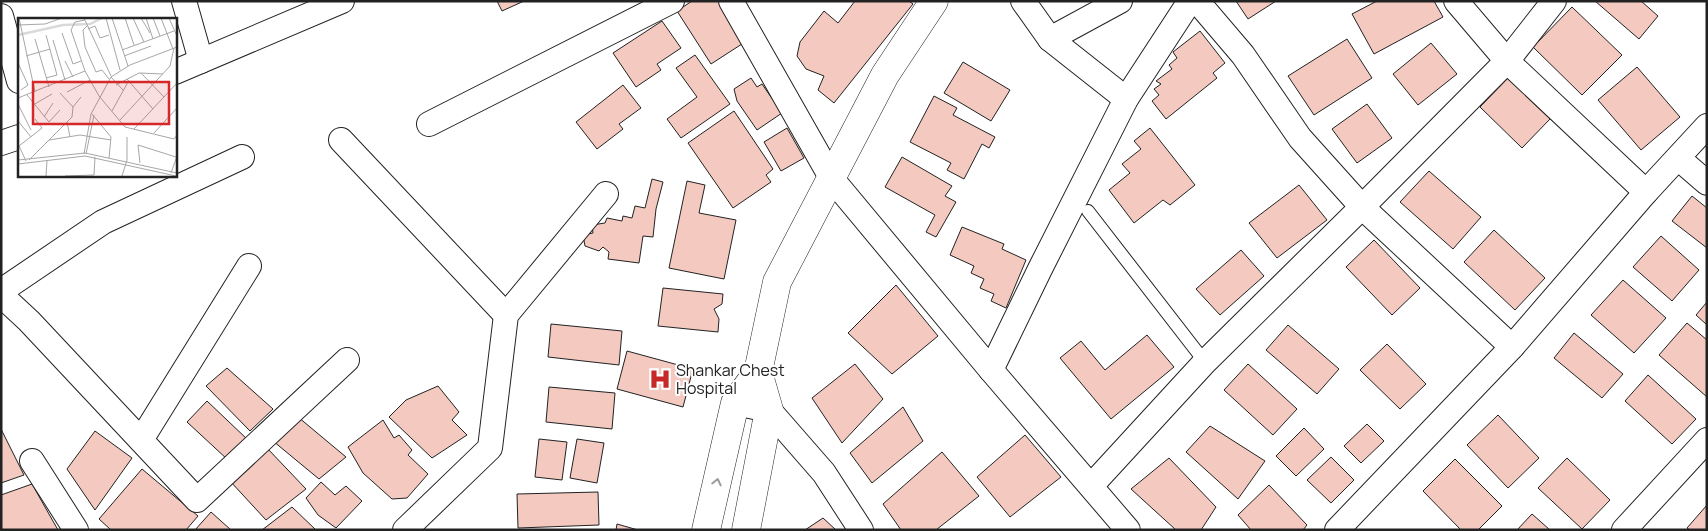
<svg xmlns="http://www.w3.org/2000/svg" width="1708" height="531" font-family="Manrope,sans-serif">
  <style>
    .building { fill: #f3c9c0; stroke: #222 }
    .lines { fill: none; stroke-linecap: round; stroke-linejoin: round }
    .lane-casing { stroke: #222; stroke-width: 14 }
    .street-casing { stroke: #222; stroke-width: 26 }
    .secondary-casing { stroke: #222; stroke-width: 29 }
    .lane { stroke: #fff; stroke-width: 12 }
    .street { stroke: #fff; stroke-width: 24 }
    .secondary { stroke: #fff; stroke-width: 28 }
    .oneway { stroke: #9c9c9c }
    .labels { text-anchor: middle; stroke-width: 4; stroke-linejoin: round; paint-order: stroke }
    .poi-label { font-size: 16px; fill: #222; stroke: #fff; text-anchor: start }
    .inset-river { fill: none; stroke: #d9d9d9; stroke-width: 2.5 }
    .inset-road { fill: none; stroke: #a7a7a7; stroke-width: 1 }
    .view { fill: #d62828; fill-opacity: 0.15; stroke: #d62828; stroke-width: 2.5 }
    .inset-edge { fill: none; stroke: #222; stroke-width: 2.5 }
  </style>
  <rect width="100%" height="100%" fill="#fff"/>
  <!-- building -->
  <g class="building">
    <polygon points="497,1 524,1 502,11"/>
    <polygon points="692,1 719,1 745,42 711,64 677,11"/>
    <polygon points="855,1 909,1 913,4 834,103 818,90 824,76 806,69 797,56 800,42 824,11 838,23"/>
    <polygon points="1236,1 1276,1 1248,19"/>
    <polygon points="1377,1 1434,1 1443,17 1374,54 1352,14"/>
    <polygon points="1595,1 1641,1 1658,16 1639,39"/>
    <polygon points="1572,7 1622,55 1582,95 1533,47"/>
    <polygon points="662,21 681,48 657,64 661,70 636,87 613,53"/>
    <polygon points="1200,31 1225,63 1213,73 1217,78 1166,119 1152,101 1159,95 1154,89 1161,84 1156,81 1172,69 1169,65 1177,58 1173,52"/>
    <polygon points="1347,39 1372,78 1314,115 1288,76"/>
    <polygon points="1431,43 1457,74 1418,105 1393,74"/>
    <polygon points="695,55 730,104 681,138 667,119 697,97 676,68"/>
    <polygon points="963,62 1010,90 991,121 944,93"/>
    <polygon points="1637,67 1680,117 1641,150 1598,100"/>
    <polygon points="751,78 757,87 762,84 782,113 757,130 737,101 734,89"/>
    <polygon points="1508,78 1550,119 1522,148 1480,107"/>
    <polygon points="623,85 641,108 619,124 623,129 597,149 576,122"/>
    <polygon points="934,96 957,108 953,115 995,137 989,148 982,144 964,179 947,170 951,163 910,142"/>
    <polygon points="1367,104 1392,138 1357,163 1332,129"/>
    <polygon points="734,111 773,169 766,175 771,182 733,208 688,143"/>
    <polygon points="787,128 804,158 781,171 764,142"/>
    <polygon points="1150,128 1195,185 1170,205 1163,200 1134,223 1109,190 1130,173 1122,164 1141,149 1134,141"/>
    <polygon points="902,157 952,186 945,196 956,202 936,237 926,232 935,215 885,187"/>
    <polygon points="1429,171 1481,217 1453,249 1400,202"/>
    <polygon points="652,179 663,182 656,209 653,237 643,236 639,263 608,259 609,252 603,247 599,251 585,246 583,235 593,233 592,225 605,223 607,218 622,221 623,216 632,218 635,206 645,208"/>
    <polygon points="687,181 705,185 699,213 736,220 724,279 669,268"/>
    <polygon points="1299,185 1327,220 1277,258 1249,223"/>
    <polygon points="1692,196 1707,208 1707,248 1672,221"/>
    <polygon points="962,227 1004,244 1002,249 1026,260 1006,308 991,301 994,294 980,288 984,279 971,273 974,266 950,255"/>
    <polygon points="1494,230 1545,278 1515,310 1464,262"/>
    <polygon points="1661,236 1699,270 1672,301 1633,267"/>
    <polygon points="1374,240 1420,288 1392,315 1346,267"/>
    <polygon points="1241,250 1264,276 1220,315 1196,289"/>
    <polygon points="1623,280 1666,318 1634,353 1591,315"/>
    <polygon points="896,285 938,336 892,374 848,333"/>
    <polygon points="663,288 723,294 722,304 714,309 719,319 718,332 658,326"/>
    <polygon points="1707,302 1707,325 1696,315"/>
    <polygon points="1687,323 1707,340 1707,397 1659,355"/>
    <polygon points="551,324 622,331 619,365 548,357"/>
    <polygon points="1288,325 1339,369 1317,394 1266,350"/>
    <polygon points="1574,333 1623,374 1602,398 1554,358"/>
    <polygon points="1147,335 1174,367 1111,419 1060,358 1081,341 1105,370"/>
    <polygon points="1387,344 1426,384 1400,409 1360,370"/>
    <polygon points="627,351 693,369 683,407 617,389"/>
    <polygon points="855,364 883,399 842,443 812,398"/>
    <polygon points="1248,364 1297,409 1273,435 1224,390"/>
    <polygon points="227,368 273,409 250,431 206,386"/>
    <polygon points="1648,375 1696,419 1672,444 1625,401"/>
    <polygon points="438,386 459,412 452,420 467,435 432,458 389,417 406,400"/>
    <polygon points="549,387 615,393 612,429 546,422"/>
    <polygon points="207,401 248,440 228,460 187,422"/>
    <polygon points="903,407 923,441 872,483 850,453"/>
    <polygon points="1498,415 1539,458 1508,488 1467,445"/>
    <polygon points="298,417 346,457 319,479 273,441"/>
    <polygon points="383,420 394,438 399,435 412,450 408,455 428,474 407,498 392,499 363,473 348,447"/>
    <polygon points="1367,424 1384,441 1361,463 1344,446"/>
    <polygon points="1210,426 1265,461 1238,499 1186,452"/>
    <polygon points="1304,428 1324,449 1296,476 1276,456"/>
    <polygon points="1,429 24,475 1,483"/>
    <polygon points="95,431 132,458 95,510 67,469"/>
    <polygon points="1025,435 1061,477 1010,517 977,477"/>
    <polygon points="539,439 567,442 562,480 535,477"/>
    <polygon points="577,439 604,443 597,483 570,478"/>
    <polygon points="267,448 306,489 266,520 230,481"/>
    <polygon points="942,452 979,496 936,530 901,530 883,504"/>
    <polygon points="1331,457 1354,480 1331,503 1307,480"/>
    <polygon points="1169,458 1216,507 1201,530 1176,530 1131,489"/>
    <polygon points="1567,458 1610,500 1582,529 1538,488"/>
    <polygon points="1455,459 1502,506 1478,530 1461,530 1423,491"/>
    <polygon points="142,469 198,516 186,530 111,530 99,519"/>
    <polygon points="321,482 335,495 346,486 362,501 336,528 318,515 306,498"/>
    <polygon points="32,484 58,530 1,530 1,495"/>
    <polygon points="1269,485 1307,525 1303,530 1251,530 1238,515"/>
    <polygon points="598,492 599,525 518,528 517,494"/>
    <polygon points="1707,505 1707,530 1690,530 1687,528"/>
    <polygon points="292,507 316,530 262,530"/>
    <polygon points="211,512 231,530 195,530"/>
    <polygon points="1532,514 1550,530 1517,530"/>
    <polygon points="823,518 836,530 805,530"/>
    <polygon points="617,524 638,530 616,530"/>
  </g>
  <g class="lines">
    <!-- lane casing -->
    <g class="lane-casing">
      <polyline id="lane" points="1088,211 1205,362"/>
    </g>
    <!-- street casing -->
    <g class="street-casing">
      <g id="street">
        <polyline points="184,1 201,61"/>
        <polyline points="731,1 832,179 991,370 1128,530"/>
        <polyline points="1023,1 1050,39 1126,99"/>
        <polyline points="1197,1 1243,55 1300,138 1362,207 1512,347"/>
        <polyline points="1456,1 1507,61 1646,192"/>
        <polyline points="1,16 19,81"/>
        <polyline points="1050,39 1120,1"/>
        <polyline points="175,72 342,1"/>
        <polyline points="429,124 672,1"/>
        <polyline points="341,140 506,315"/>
        <polyline points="1,143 19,137"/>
        <polyline points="1678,158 1707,183"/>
        <polyline points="1,291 103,222 242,157"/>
        <polyline points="1,295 29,321 197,500 347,360"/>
        <polyline points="991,370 1040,269 1126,99 1190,1"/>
        <polyline points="735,403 769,410 824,473 861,530"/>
        <polyline points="141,440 249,266"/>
        <polyline points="32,461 76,530"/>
        <polyline points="1091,486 1205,362 1362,207 1507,61 1554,1"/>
        <polyline points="405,530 490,448 506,315 606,194"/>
        <polyline points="1337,530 1512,347 1646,192 1707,126"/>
        <polyline points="1624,530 1707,440"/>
      </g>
    </g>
    <!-- secondary casing -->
    <g class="secondary-casing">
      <g id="secondary">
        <polyline points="706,530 735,403 758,372 777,282 885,75 934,1"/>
        <polyline points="746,530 769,410 758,372"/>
      </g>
    </g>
    <!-- lane -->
    <use href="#lane" class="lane"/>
    <!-- street -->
    <use href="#street" class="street"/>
    <!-- secondary -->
    <use href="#secondary" class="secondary"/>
  </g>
  <!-- one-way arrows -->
  <defs><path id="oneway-chevron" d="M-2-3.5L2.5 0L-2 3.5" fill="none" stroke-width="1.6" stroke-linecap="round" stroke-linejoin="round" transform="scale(1.25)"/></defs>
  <use class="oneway" href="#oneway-chevron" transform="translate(717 482) rotate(-77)"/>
  <!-- icons -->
  <defs>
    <g id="hospital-bare" transform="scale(1.725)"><path d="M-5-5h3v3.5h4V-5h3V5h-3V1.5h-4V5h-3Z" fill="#c62828" stroke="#fff" stroke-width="2.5" paint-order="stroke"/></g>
  </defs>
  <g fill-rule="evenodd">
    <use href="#hospital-bare" x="660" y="379"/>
  </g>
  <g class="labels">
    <!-- poi labels -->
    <g class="poi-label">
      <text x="676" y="376">Shankar Chest<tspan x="676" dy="18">Hospital</tspan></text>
    </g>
  </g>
  <!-- overview -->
  <g transform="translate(18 18)">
    <rect width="159" height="159" fill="#fff"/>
    <path class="inset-river" d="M0,17l45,-10 27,-1 12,-6"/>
    <path class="inset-road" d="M1,0l16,74M66,0l27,58M88,0l14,52M94,0l16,48M107,0l9,27M115,0l11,24M123,0l9,15M128,0l7,21M135,0l7,18M143,0l12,31M151,0l8,18M67,2l-10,2 -4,8 14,41 14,25 26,31 49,12 3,-4M0,7l27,-1 17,-6M69,8l-4,4 2,17 11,25 6,-2 7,9M70,11l7,-3 5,12 9,-3M44,15l11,31 8,-3M28,17l11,40 -11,3M17,21l14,48M35,22l12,40M104,32l52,-19M8,38l24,-7M106,38l27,-10M47,43l8,16M0,45l10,22 -7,5M123,55l23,24M93,59l12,13M109,61l26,30M98,67l23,-12 24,1M49,74l23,-12M42,75l13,14M9,77l22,27 11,-12M0,80l67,-27M0,86l13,26M15,87l19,-11M94,93l16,-29M74,96l19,23 -2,21M26,99l9,-14M102,102l50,-54 4,-18M0,103l13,16M49,104l3,15M116,111l43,-46M136,115l23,-25M31,122l31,-5 31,5M66,136l7,-40 20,-37 19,-12 47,-18M68,136l8,-39M0,142l67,-7 92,20M11,142l43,-43 1,-10 8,-10M8,143l-7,-15 23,-18 -7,-9M122,145l-2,-18 38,12M0,146l67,-8 91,20M153,155l6,-17M76,157l1,-18M28,158l1,-16M47,158l29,-1M104,158l5,-16v-23"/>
    <path class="view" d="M15,64h136v42h-136z"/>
    <rect width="159" height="159" class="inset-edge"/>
  </g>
  <!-- border -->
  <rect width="1708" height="531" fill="none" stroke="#222222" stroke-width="5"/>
</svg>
